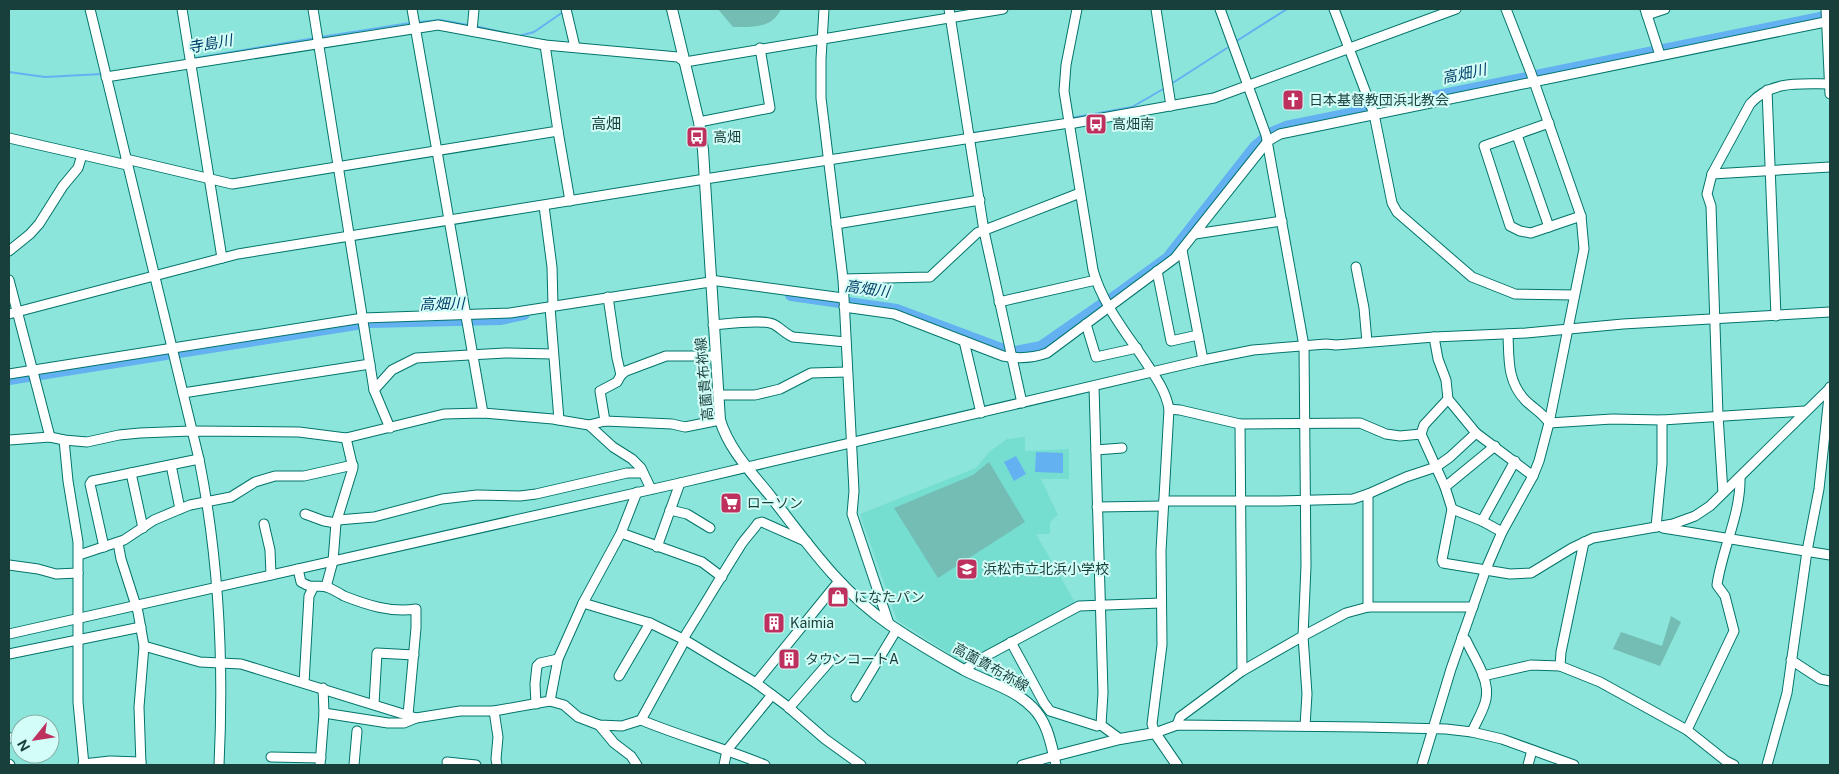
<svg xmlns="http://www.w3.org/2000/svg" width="1839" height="774" font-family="'Public Sans','Noto Sans JP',sans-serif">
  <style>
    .built { fill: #76ddd1 }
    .green { fill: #73bdb4 }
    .water { fill: #64b1f2 }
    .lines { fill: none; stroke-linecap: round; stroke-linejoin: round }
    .stream { stroke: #64b1f2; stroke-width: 2 }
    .river { stroke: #64b1f2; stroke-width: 12 }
    .minor-casing { stroke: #02746b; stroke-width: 11 }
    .major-casing { stroke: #02746b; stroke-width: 12 }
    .minor { stroke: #fff; stroke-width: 9 }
    .major { stroke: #fff; stroke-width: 10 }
    .labels { text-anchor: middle; stroke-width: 4; stroke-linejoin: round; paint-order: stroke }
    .poi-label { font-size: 14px; fill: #193f3b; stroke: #d3fdf7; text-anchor: start }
    .street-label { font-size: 14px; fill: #193f3b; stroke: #d3fdf7 }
    .water-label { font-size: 15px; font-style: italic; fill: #003e67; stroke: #d3fdf7 }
    .neighbourhood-label { font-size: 15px; fill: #193f3b; stroke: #d3fdf7 }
  </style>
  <rect width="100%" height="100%" fill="#8ce5da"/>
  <!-- built -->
  <polygon class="built" points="1025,437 1025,451 1069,449 1069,479 1041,479 1058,515 1050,522 1050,534 1036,534 1076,604 967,665 897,620 860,514 976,468 990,451 1007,439"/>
  <!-- green -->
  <g class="green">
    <path d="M718,9h63c-9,20 -29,18 -48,18z"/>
    <polygon points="989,462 1025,522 938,578 894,508 973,475"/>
    <polygon points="1671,616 1681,622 1660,666 1613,649 1621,632 1662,646"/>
  </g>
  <!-- water -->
  <g class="water">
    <polygon points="1036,452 1063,453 1063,473 1035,472"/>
    <polygon points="1016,456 1026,474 1014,481 1004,462"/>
  </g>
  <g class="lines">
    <!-- stream -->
    <g class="stream">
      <polyline points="419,22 440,20 468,25"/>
      <polyline points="475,26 510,34"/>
      <polyline points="519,36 534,32 563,12"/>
      <polyline points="321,37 410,23"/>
      <polyline points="1235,42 1287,9"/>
      <polyline points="196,58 315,38"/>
      <polyline points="9,72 45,77 102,74"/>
      <polyline points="1171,84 1227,48"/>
      <polyline points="1071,118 1132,107 1165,88"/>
      <polyline points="972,133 995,130"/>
    </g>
    <!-- river -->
    <g class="river">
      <polyline points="791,295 897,310 1004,350"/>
      <polyline points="1113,298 1168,258 1255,147 1272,133 1286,127 1830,16"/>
      <polyline points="179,352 369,322 501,319 524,314"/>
      <polyline points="1015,352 1041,347 1103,304"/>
      <polyline points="9,379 166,354"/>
    </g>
    <!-- minor casing -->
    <g class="minor-casing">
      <g id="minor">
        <path d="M90,9l109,450c20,100 25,204 20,306"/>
        <polyline points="182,9 222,258"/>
        <polyline points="313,9 374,390 390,428"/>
        <polyline points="412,9 483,413"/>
        <polyline points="566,9 575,47"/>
        <polyline points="824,9 821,59 821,98 843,279 854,491 852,514 889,624"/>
        <polyline points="949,9 984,231 1022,403"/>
        <path d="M1077,9l-11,56 -2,26 29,179c9,34 35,65 54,94 10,15 19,28 22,45l-8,142 1,94 -10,79 3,9 22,-8 187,2 82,2 26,3 30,7 72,26"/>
        <polyline points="1156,9 1171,106"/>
        <polyline points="1220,9 1266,135 1304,346 1306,566 1303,636 1307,694 1305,726"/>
        <polyline points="1334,9 1374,114 1392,203 1397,212 1472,277 1515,294 1574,295"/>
        <polyline points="1645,9 1660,55"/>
        <polyline points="1826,9 1830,94"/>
        <polyline points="1647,15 1665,9"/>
        <polyline points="472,31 474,9"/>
        <polyline points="106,77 438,25 545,45 678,57 685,62 1003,9"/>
        <polyline points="1767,90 1776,316"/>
        <polyline points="699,122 770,108 760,48"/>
        <polyline points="1549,123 1484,146 1510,226 1520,231 1531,233 1581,216"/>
        <polyline points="1069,124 1214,98 1456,9"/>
        <polyline points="558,131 570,201"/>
        <polyline points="1518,134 1518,138 1549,227"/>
        <polyline points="9,138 127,165"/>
        <polyline points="126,159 232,184 558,131 545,45"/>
        <polyline points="1712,174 1830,167"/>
        <polyline points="544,206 552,267 553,306"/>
        <polyline points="836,224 980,200"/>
        <polyline points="1195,234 1282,221"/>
        <polyline points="1182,250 1203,360"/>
        <polyline points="9,251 30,234 39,224 63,186 78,168 82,155"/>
        <polyline points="1356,267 1364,308 1367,342"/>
        <polyline points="1157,271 1171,341 1198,335"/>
        <polyline points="843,279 930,277 977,233 1080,193"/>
        <polyline points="9,280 50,437"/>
        <polyline points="710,280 843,298"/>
        <polyline points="608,297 617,358 621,375 626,371 666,356 715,356"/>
        <polyline points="999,302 1096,280"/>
        <polyline points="550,307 559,420"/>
        <path d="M844,307l50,7 109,42c16,3 30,2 44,-3l128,-95 93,-117 12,-7 550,-113"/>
        <polyline points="9,314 238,254 705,179 1069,123"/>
        <polyline points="1086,324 1096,357 1137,348"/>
        <path d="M713,325c12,-1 49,-6 60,-1 7,3 12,10 20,13l53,5"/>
        <path d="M1508,334c1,25 -1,48 18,67 7,7 18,13 23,22l63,-4 50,1 143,-9"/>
        <polyline points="1434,337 1438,359 1446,380 1448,399 1476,433 1533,476"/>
        <polyline points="964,341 981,413"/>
        <polyline points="9,374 363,318 510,313 710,282"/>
        <polyline points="1094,387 1103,693 1101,725"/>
        <polyline points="374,390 392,370 416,358 505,353 553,354"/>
        <polyline points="183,393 370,364"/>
        <polyline points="718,395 755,395 780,389 811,373 847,372"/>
        <polyline points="1169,409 1180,410 1240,424 1360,423 1386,434 1400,436 1421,434 1445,487 1452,509 1442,560 1443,563 1510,574 1531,573 1572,548 1593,538 1673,524 1695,516 1710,506 1830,388"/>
        <polyline points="605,421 600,391 617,382 621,375"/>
        <polyline points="1240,424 1242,671"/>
        <polyline points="589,425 613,447 632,459 641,468 651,489"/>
        <polyline points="1421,434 1424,425 1448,399"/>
        <polyline points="9,440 50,437 64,440 87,442 119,435 140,433 191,431 299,432 346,438 444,414 483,413 553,419 589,425 605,421 672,424 685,427 720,420"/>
        <polyline points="64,440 68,481 78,542 78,702 84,765"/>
        <polyline points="1096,450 1122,448"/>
        <polyline points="171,465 180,509"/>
        <polyline points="131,473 143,528"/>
        <polyline points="1445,487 1495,446"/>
        <path d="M1723,493l-5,-78 -7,-209 -4,-12 5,-20 38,-70c21,-24 50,-20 80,-20"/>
        <polyline points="1368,494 1368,607"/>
        <polyline points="1164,501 1279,501 1353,499 1368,494 1406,477 1436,467 1450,457 1476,433"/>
        <polyline points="1097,507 1163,506"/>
        <polyline points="1452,509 1482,521 1502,532"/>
        <polyline points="670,510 687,514 710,528"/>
        <polyline points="305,514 324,521 336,523"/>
        <polyline points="338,520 374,517 442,499 477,495 520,496 536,494 627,473 643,473"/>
        <polyline points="1482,521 1515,461"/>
        <polyline points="264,524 270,550 271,575"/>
        <polyline points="1656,527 1662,464 1662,420"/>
        <polyline points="1663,528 1830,555"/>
        <polyline points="621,533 702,562 722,577"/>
        <polyline points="118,543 121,559 138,612 144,646 139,707 141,765"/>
        <polyline points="104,547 90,484 92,481 199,459"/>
        <polyline points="657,547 680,483"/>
        <polyline points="79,555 124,540 154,520 180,509 190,505 231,497 255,482 275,476 304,476 353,465"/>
        <polyline points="9,565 38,569 56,574 78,573"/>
        <path d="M298,569l3,13c13,8 15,2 26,5 5,2 12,6 17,9 23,9 47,17 72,13v19l-8,87"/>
        <polyline points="326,587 333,561 336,523 353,468 346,438"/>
        <polyline points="583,603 650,623 685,640 756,683 787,706 825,739 861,765"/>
        <polyline points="9,634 680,483 1203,360 1253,350 1326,344 1336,345 1434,337 1526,333 1623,324 1830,312"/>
        <path d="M1462,637l4,3c8,18 24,39 20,59 -2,11 -10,23 -14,33"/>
        <path d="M683,639c19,-30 37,-61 56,-91 5,-9 13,-16 19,-25l4,-1 45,20"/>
        <polyline points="1011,642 1044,703 1050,711 1097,726 1101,725 1120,739"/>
        <polyline points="144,646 200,662 241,664 416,718 460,711 494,711 550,701 558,659 583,603 621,533 637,492"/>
        <polyline points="9,654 141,627"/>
        <polyline points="1791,660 1820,679 1830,681"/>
        <polyline points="1560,666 1561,652 1584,542"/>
        <polyline points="965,670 973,663 1079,606 1161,603"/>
        <polyline points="619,676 650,623"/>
        <polyline points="1483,676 1531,665 1560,666 1600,682 1687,730 1726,761 1734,765"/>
        <polyline points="304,683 309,596 313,588"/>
        <polyline points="756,683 839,581"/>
        <polyline points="856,697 897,629"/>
        <path d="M550,701l14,4 14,12 21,8 23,1 19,-6c41,17 83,28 124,45"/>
        <polyline points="374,704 377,653 414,655"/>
        <polyline points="536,704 535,684 537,666 540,663 558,659"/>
        <polyline points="789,708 830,661"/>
        <polyline points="494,711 498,737 496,759 497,765"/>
        <polyline points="324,713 388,723 404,723 416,718"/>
        <polyline points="641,720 685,640"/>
        <polyline points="599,725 614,743 631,756 637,765"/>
        <polyline points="1177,725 1180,717 1242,671 1303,636 1346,613 1368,607 1473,607"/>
        <path d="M1687,730l47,-99 -9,-35 -8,-11c5,-36 24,-71 23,-108"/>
        <polyline points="9,738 20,737"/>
        <polyline points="271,757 321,758"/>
        <polyline points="447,762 476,765"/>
        <polyline points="9,764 10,765"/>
        <polyline points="83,764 110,761 141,762"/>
        <polyline points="320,765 324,713 323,688"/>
        <polyline points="354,765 357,731"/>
        <polyline points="724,765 727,750 772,695"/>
        <polyline points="1022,765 1054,756 1056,765"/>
        <polyline points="1422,765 1451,669 1486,569 1502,532 1533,476 1539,461 1549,423 1584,249 1581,216 1531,73 1506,9"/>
        <polyline points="1528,765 1532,750"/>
        <polyline points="1767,765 1787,693 1807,551 1819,489 1830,387"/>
      </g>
    </g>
    <!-- major casing -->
    <g class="major-casing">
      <path id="major" d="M672,9l27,113 4,28 17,270c9,30 33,54 52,78 35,45 69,94 118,127 24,16 49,31 74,45 23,12 51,19 69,38 13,13 17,31 21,48l66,-17 35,-6 22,32"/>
    </g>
    <!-- minor -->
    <use href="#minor" class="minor"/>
    <!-- major -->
    <use href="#major" class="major"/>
  </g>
  <!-- icons -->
  <defs>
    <g id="church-square" transform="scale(1.125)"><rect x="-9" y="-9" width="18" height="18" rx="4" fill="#be305e" stroke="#d3fdf7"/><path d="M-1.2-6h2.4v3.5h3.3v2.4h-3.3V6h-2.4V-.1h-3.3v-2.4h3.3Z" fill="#fff"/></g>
    <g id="bus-square" transform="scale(1.125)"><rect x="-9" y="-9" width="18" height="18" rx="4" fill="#be305e" stroke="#d3fdf7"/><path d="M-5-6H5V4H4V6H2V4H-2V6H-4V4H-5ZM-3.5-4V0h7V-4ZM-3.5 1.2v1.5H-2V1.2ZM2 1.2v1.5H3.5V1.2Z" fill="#fff"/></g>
    <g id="supermarket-square" transform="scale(1.125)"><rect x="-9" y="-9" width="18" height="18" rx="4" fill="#be305e" stroke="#d3fdf7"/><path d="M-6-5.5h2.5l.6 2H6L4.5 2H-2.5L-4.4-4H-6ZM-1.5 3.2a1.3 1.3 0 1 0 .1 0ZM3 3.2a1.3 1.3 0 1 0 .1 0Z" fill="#fff"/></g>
    <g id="school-square" transform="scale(1.125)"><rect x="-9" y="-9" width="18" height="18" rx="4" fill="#be305e" stroke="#d3fdf7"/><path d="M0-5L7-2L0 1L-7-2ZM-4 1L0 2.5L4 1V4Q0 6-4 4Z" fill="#fff"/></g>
    <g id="shop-square" transform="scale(1.125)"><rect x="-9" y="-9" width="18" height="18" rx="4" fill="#be305e" stroke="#d3fdf7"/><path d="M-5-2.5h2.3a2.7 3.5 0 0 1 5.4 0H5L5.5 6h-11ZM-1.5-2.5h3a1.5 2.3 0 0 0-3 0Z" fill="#fff"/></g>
    <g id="building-square" transform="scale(1.125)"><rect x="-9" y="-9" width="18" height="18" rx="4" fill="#be305e" stroke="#d3fdf7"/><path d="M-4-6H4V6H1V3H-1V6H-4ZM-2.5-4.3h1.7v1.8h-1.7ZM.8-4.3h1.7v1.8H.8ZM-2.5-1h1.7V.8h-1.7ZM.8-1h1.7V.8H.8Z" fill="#fff"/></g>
  </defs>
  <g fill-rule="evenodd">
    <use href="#church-square" x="1293" y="100"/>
    <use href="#bus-square" x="1096" y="124"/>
    <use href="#bus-square" x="697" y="137"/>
    <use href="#supermarket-square" x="731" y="503"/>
    <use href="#school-square" x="967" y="569"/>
    <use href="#shop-square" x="838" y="597"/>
    <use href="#building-square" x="774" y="623"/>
    <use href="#building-square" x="789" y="659"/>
  </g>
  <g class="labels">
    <!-- poi labels -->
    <g class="poi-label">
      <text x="1309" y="105">日本基督教団浜北教会</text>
      <text x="1112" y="129">高畑南</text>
      <text x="713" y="142">高畑</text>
      <text x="747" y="508">ローソン</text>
      <text x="983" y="574">浜松市立北浜小学校</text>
      <text x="854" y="602">になたパン</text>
      <text x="790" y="628">Kaimia</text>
      <text x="805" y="664">タウンコートA</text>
    </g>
    <!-- street labels -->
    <g class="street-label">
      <text transform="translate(704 379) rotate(-95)" y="5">高薗貴布祢線</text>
      <text transform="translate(991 667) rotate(29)" y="5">高薗貴布祢線</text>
    </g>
    <!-- water labels -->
    <g class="water-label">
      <text transform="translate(210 44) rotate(-10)" y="5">寺島川</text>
      <text transform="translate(1464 74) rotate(-12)" y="5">高畑川</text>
      <text transform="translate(867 289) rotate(8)" y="5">高畑川</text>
      <text transform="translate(442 304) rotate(-1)" y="5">高畑川</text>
    </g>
    <!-- neighbourhood labels -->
    <g class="neighbourhood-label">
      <text x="606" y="129">高畑</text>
    </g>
  </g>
  <!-- border -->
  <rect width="1839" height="774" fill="none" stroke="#193f3b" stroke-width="20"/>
  <!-- north arrow -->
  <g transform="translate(35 739) rotate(240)"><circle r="24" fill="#d3fdf7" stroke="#89b1ac"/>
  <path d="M0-4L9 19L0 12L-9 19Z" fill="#be305e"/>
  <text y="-8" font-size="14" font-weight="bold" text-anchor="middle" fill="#193f3b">N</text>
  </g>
</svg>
